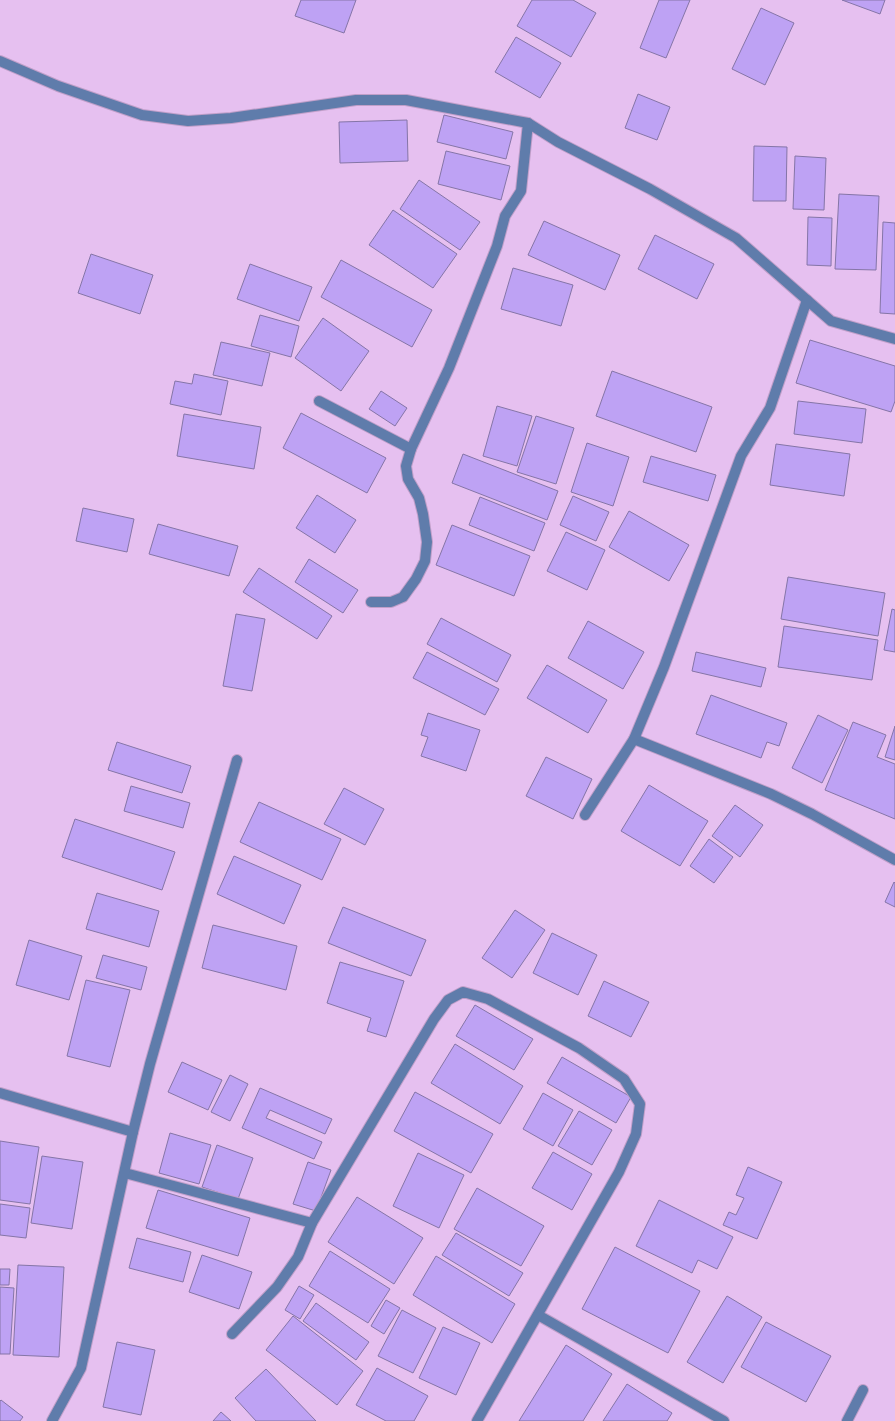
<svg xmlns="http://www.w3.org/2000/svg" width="895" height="1421" font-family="'Libre Baskerville',serif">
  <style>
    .building { fill: #bea2f4; stroke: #8575a7 }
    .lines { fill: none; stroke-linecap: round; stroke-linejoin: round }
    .street-casing { stroke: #c09fc9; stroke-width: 12 }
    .street { stroke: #5f7cab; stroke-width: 10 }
  </style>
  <rect width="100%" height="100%" fill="#e6c0f0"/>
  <!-- building -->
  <g class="building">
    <polygon points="301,0 356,0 344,33 295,16"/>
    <polygon points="532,0 573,0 596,13 571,57 517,26"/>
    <polygon points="659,0 690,0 666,58 640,48"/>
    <polygon points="842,0 885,0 880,14"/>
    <polygon points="761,8 794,23 765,85 732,69"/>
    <polygon points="516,37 561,63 540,98 495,72"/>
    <polygon points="638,94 670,107 657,140 625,128"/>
    <polygon points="444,115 513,132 506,159 437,142"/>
    <polygon points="407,120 408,161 340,163 339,122"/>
    <polygon points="754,146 787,147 786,201 753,201"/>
    <polygon points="446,151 510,166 501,200 438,184"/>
    <polygon points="795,156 826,158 824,210 793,209"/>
    <polygon points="419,180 480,222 460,250 400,209"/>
    <polygon points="839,194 879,196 876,270 835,269"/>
    <polygon points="393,210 457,254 433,288 369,245"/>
    <polygon points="808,217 832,218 831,266 807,265"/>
    <polygon points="544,221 620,255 605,290 528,255"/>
    <polygon points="883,222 895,223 895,314 880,313"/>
    <polygon points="655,235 714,264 697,299 638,269"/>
    <polygon points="91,254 153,275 140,314 78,293"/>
    <polygon points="341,260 432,310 412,347 321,297"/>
    <polygon points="250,264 312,287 299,321 237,299"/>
    <polygon points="513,268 573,285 561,326 501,309"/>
    <polygon points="260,315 299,326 291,357 251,346"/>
    <polygon points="323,318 369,351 341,391 295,358"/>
    <polygon points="810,340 895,366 895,401 891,412 796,383"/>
    <polygon points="221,342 270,353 262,386 213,375"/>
    <polygon points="612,371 712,407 696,452 596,416"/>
    <polygon points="194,374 228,381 221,415 170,404 175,381 192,384"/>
    <polygon points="381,391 407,408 395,426 369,409"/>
    <polygon points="798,401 866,409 862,443 794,434"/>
    <polygon points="497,406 532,416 517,466 483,456"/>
    <polygon points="301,413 386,458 367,493 283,448"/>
    <polygon points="184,414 261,427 254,469 177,456"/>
    <polygon points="536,416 574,428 556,484 517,472"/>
    <polygon points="587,443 629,457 613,506 571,492"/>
    <polygon points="776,444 850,454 844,496 770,485"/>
    <polygon points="463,454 558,491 547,520 452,483"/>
    <polygon points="651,456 716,475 708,501 643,482"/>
    <polygon points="317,495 356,520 335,553 296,528"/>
    <polygon points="573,496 609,512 596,541 560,525"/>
    <polygon points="480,497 545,523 534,551 469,525"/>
    <polygon points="83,508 134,519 127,552 76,541"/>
    <polygon points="629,511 689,545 669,581 609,547"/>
    <polygon points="158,524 238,546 229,576 149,554"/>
    <polygon points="452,525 530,556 514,596 436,565"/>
    <polygon points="566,532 605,550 587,590 547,571"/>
    <polygon points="309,559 358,590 343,613 295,582"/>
    <polygon points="259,568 332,616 317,639 243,592"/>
    <polygon points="788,577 885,593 878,636 781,619"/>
    <polygon points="892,609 895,610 895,652 884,650"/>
    <polygon points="236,614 265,619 252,691 223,686"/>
    <polygon points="441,618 511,655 497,682 427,644"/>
    <polygon points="588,621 644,652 623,689 568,658"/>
    <polygon points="784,626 878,640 872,680 778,667"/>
    <polygon points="427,652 499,689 485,715 413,678"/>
    <polygon points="696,652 766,668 761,687 692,671"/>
    <polygon points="547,665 607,700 588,733 527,698"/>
    <polygon points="711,695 787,723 779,746 767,742 761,758 696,734"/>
    <polygon points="428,713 480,730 466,771 421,756 428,737 421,735"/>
    <polygon points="818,715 848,730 822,783 792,768"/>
    <polygon points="853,722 886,735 877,757 895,764 895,819 825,790"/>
    <polygon points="895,726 895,760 885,757"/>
    <polygon points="117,742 191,766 182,793 108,770"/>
    <polygon points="546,757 592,779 573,819 526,796"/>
    <polygon points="649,785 708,821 680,866 621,831"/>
    <polygon points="131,786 190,803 183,828 124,811"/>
    <polygon points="344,788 384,809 365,845 324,824"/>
    <polygon points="259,802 341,839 322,880 240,842"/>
    <polygon points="735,805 763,825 740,857 712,836"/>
    <polygon points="75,819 175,852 162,890 62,857"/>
    <polygon points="709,839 733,857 714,883 690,866"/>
    <polygon points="234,856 301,885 284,924 217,894"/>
    <polygon points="894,882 895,883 895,907 885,902"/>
    <polygon points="97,893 159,911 149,947 86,929"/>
    <polygon points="343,907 426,940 411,976 328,943"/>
    <polygon points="515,910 545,930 512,978 482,958"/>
    <polygon points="213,925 297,946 286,990 202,968"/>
    <polygon points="552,933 597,955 578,995 533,973"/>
    <polygon points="29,940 82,956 69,1000 16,985"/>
    <polygon points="103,955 147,967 141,990 96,978"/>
    <polygon points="340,962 404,981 386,1037 367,1031 371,1018 327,1003"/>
    <polygon points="86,980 130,990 110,1067 67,1056"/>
    <polygon points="604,981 649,1002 631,1037 588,1016"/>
    <polygon points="475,1005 533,1039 514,1070 456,1036"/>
    <polygon points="455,1044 523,1086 500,1124 431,1083"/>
    <polygon points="562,1057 631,1097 616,1123 547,1083"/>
    <polygon points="182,1062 222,1080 208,1110 168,1092"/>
    <polygon points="230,1075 248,1084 230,1121 211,1112"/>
    <polygon points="260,1088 332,1119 325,1134 270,1110 266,1118 322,1142 314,1159 242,1128"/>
    <polygon points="415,1092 493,1134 471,1173 394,1131"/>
    <polygon points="543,1093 573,1110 553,1146 523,1129"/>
    <polygon points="579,1111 612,1130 592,1165 558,1146"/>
    <polygon points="170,1133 211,1145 199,1184 159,1173"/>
    <polygon points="0,1141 39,1147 30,1204 0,1200"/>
    <polygon points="217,1145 253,1158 238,1199 202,1187"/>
    <polygon points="553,1152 592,1174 572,1210 532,1188"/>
    <polygon points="418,1153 464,1175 439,1228 393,1206"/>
    <polygon points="42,1156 83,1162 72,1229 31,1223"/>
    <polygon points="308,1162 331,1170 316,1211 293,1204"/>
    <polygon points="748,1167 782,1182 757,1239 723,1225 729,1212 736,1215 744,1198 736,1195"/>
    <polygon points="477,1188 544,1226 521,1266 454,1229"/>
    <polygon points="158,1190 250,1218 238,1256 146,1228"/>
    <polygon points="357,1197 423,1238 394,1284 328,1242"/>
    <polygon points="659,1200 733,1237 717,1269 698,1260 692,1273 636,1246"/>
    <polygon points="0,1204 30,1208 26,1238 0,1235"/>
    <polygon points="456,1233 523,1273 509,1296 442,1255"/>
    <polygon points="137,1238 191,1252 183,1282 129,1268"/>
    <polygon points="615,1247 700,1291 668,1353 582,1309"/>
    <polygon points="330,1251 390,1289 368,1323 309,1286"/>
    <polygon points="202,1255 252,1272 239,1309 189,1292"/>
    <polygon points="436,1256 515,1304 492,1343 413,1295"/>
    <polygon points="18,1265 64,1267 59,1357 13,1355"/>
    <polygon points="0,1269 10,1269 9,1285 0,1285"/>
    <polygon points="299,1286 314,1295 300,1319 285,1310"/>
    <polygon points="0,1287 14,1288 10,1354 0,1354"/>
    <polygon points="727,1296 762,1317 723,1383 687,1362"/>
    <polygon points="386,1300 400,1308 384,1334 371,1326"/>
    <polygon points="316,1303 369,1342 356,1360 303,1321"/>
    <polygon points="402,1310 436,1328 413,1373 378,1356"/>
    <polygon points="293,1316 363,1371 337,1405 266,1350"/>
    <polygon points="766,1322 831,1356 806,1402 741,1367"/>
    <polygon points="443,1327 480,1343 456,1395 419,1378"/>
    <polygon points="117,1342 155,1350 141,1415 103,1407"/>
    <polygon points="566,1345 612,1374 583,1421 519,1421"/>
    <polygon points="377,1368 428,1396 414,1421 386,1421 356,1405"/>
    <polygon points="266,1369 316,1421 256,1421 235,1398"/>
    <polygon points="627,1384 672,1413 667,1421 603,1421"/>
    <polygon points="1,1400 23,1417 20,1421 0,1421 0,1401"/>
    <polygon points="221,1412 231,1421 213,1421"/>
  </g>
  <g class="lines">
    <!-- street casing -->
    <g class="street-casing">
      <g id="street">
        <polyline points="0,61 58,86 142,115 188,121 231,118 356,100 406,100 528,123 558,142 650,189 736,238 831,321 895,339"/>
        <polyline points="319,401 411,449"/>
        <polyline points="371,602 391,602 403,597 416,579 425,561 427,542 423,514 419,498 408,479 406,466 411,449 449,368 497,246 505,216 521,191 528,123"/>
        <polyline points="634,739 771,794 812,814 895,860"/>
        <polyline points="585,815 634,739 664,667 741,456 770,408 807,300"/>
        <polyline points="0,1093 133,1132"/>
        <polyline points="125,1173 312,1223"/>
        <polyline points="538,1315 724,1421"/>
        <polyline points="232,1334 277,1287 298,1257 312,1223 434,1019 448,1000 463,992 488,999 579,1048 624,1079 640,1104 636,1134 619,1172 477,1421"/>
        <polyline points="52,1421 81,1368 133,1132 150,1064 237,760"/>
        <polyline points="847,1421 863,1390"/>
      </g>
    </g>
    <!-- street -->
    <use href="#street" class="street"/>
  </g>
</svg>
